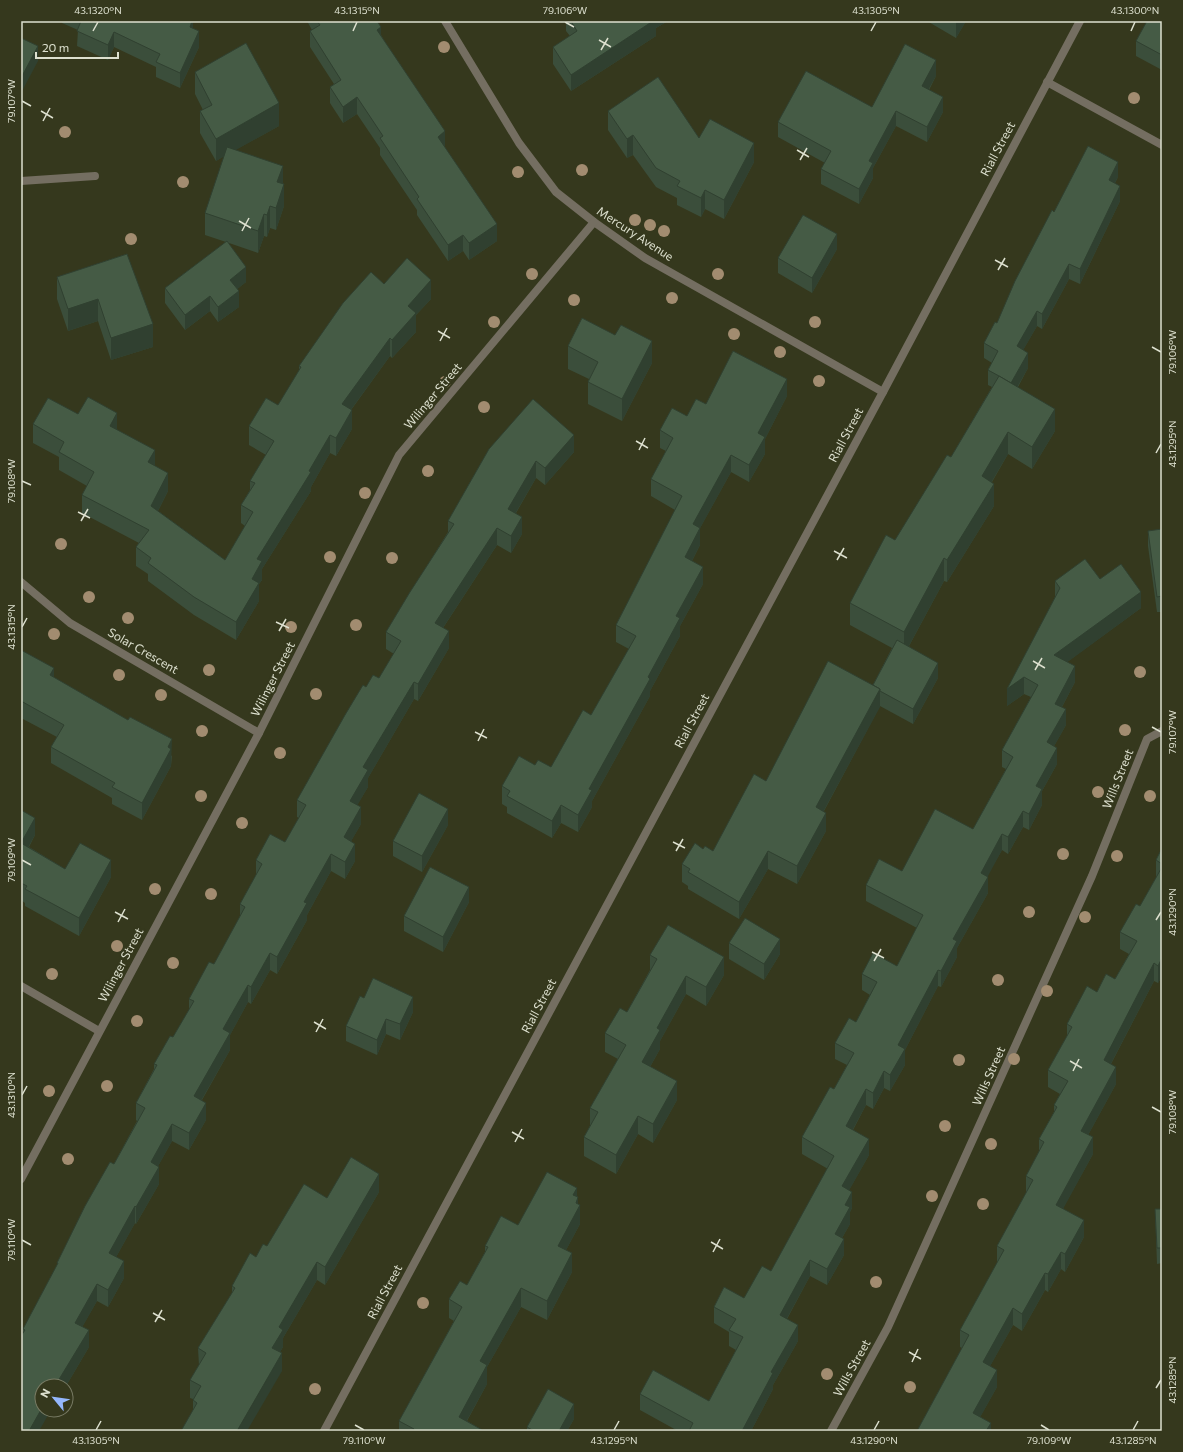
<svg xmlns="http://www.w3.org/2000/svg" width="1183" height="1452" font-family="Commissioner,sans-serif">
  <style>
    .lines { fill: none; stroke-linecap: round; stroke-linejoin: round }
    .minor { stroke: #746e61; stroke-width: 8 }
    .tertiary { stroke: #746e61; stroke-width: 8 }
    .tree { fill: #a28c70 }
    .wall { fill: #3b4e3b }
    .shaded-wall { fill: #304030 }
    .building { fill: #455b45; stroke: #304030 }
    .ticks { fill: none; stroke: #dde0cf; stroke-width: 1.5 }
    .labels { text-anchor: middle; stroke-width: 4; stroke-linejoin: round; paint-order: stroke }
    .street-label { font-size: 12px; fill: #dde0cf; stroke: #35381d }
    .neatline { fill: none; stroke: #dde0cf; stroke-width: 1.5 }
    .ticks-label { font-size: 10px; text-anchor: middle; fill: #dde0cf }
  </style>
  <rect width="100%" height="100%" fill="#35381d"/>
  <g class="lines">
    <!-- minor -->
    <g class="minor">
      <polyline points="445,21 519,143 556,192 594,222 645,258 883,392"/>
      <polyline points="1047,82 1162,145"/>
      <polyline points="21,181 95,176"/>
      <polyline points="21,582 70,623 259,733"/>
      <polyline points="21,986 99,1031"/>
      <polyline points="21,1179 259,733 399,455 594,222"/>
      <polyline points="831,1431 888,1327 1092,876 1147,739 1162,731"/>
    </g>
    <!-- tertiary -->
    <polyline class="tertiary" points="324,1431 883,392 1080,21"/>
  </g>
  <!-- trees -->
  <g class="tree">
    <circle cx="444" cy="47" r="6"/>
    <circle cx="1134" cy="98" r="6"/>
    <circle cx="65" cy="132" r="6"/>
    <circle cx="582" cy="170" r="6"/>
    <circle cx="518" cy="172" r="6"/>
    <circle cx="183" cy="182" r="6"/>
    <circle cx="635" cy="220" r="6"/>
    <circle cx="650" cy="225" r="6"/>
    <circle cx="664" cy="231" r="6"/>
    <circle cx="131" cy="239" r="6"/>
    <circle cx="532" cy="274" r="6"/>
    <circle cx="718" cy="274" r="6"/>
    <circle cx="672" cy="298" r="6"/>
    <circle cx="574" cy="300" r="6"/>
    <circle cx="494" cy="322" r="6"/>
    <circle cx="815" cy="322" r="6"/>
    <circle cx="734" cy="334" r="6"/>
    <circle cx="780" cy="352" r="6"/>
    <circle cx="819" cy="381" r="6"/>
    <circle cx="445" cy="382" r="6"/>
    <circle cx="484" cy="407" r="6"/>
    <circle cx="428" cy="471" r="6"/>
    <circle cx="365" cy="493" r="6"/>
    <circle cx="61" cy="544" r="6"/>
    <circle cx="330" cy="557" r="6"/>
    <circle cx="392" cy="558" r="6"/>
    <circle cx="89" cy="597" r="6"/>
    <circle cx="128" cy="618" r="6"/>
    <circle cx="356" cy="625" r="6"/>
    <circle cx="291" cy="627" r="6"/>
    <circle cx="54" cy="634" r="6"/>
    <circle cx="209" cy="670" r="6"/>
    <circle cx="1140" cy="672" r="6"/>
    <circle cx="119" cy="675" r="6"/>
    <circle cx="316" cy="694" r="6"/>
    <circle cx="161" cy="695" r="6"/>
    <circle cx="1125" cy="730" r="6"/>
    <circle cx="202" cy="731" r="6"/>
    <circle cx="280" cy="753" r="6"/>
    <circle cx="1098" cy="792" r="6"/>
    <circle cx="201" cy="796" r="6"/>
    <circle cx="1150" cy="796" r="6"/>
    <circle cx="242" cy="823" r="6"/>
    <circle cx="1063" cy="854" r="6"/>
    <circle cx="1117" cy="856" r="6"/>
    <circle cx="155" cy="889" r="6"/>
    <circle cx="211" cy="894" r="6"/>
    <circle cx="1029" cy="912" r="6"/>
    <circle cx="1085" cy="917" r="6"/>
    <circle cx="117" cy="946" r="6"/>
    <circle cx="173" cy="963" r="6"/>
    <circle cx="52" cy="974" r="6"/>
    <circle cx="998" cy="980" r="6"/>
    <circle cx="1047" cy="991" r="6"/>
    <circle cx="137" cy="1021" r="6"/>
    <circle cx="1014" cy="1059" r="6"/>
    <circle cx="959" cy="1060" r="6"/>
    <circle cx="107" cy="1086" r="6"/>
    <circle cx="49" cy="1091" r="6"/>
    <circle cx="945" cy="1126" r="6"/>
    <circle cx="991" cy="1144" r="6"/>
    <circle cx="68" cy="1159" r="6"/>
    <circle cx="932" cy="1196" r="6"/>
    <circle cx="983" cy="1204" r="6"/>
    <circle cx="876" cy="1282" r="6"/>
    <circle cx="423" cy="1303" r="6"/>
    <circle cx="827" cy="1374" r="6"/>
    <circle cx="910" cy="1387" r="6"/>
    <circle cx="315" cy="1389" r="6"/>
  </g>
  <!-- wall -->
  <g class="wall">
    <polygon points="62,21 193,21 193,29 199,47 180,88 156,77 156,67 114,47 108,60 77,46 78,30 62,23"/>
    <polygon points="307,21 377,21 381,35 445,148 497,241 469,260 463,251 448,261 417,215 417,210 380,155 380,148 357,114 343,123 330,103 330,87 334,84 310,47 310,31 312,30"/>
    <polygon points="566,21 668,21 656,28 656,36 571,91 553,64 553,47 570,36 566,31"/>
    <polygon points="927,21 966,21 956,38"/>
    <polygon points="1162,21 1162,70 1136,56 1136,41"/>
    <polygon points="195,72 279,126 235,150 283,184 284,206 276,230 270,228 267,237 264,236 258,253 229,243 246,282 237,289 239,307 218,322 210,311 185,330 165,303 165,288 226,242 205,235 205,213 224,156 216,161 200,133 200,111 203,110 195,94"/>
    <polygon points="936,76 929,90 943,112 927,142 896,126 873,168 873,178 859,204 821,184 821,169 825,163 778,137 778,122 872,107"/>
    <polygon points="608,111 699,138 754,162 724,219 705,209 701,217 677,205 677,198 656,187 633,155 627,158 608,130"/>
    <polygon points="1118,177 1115,183 1120,201 1080,284 1069,279 1042,329 1037,326 1023,350 1028,368 1018,387 1055,431 1032,469 1008,454 992,482 994,506 947,582 944,581 909,646 938,678 913,724 880,706 824,811 826,831 797,884 768,869 739,919 688,889 688,886 682,882 682,864 703,849 713,851 766,781 873,685 892,648 850,625 850,603 895,540 951,457 992,387 988,385 988,370 992,363 984,358 984,343 997,323 1054,212"/>
    <polygon points="837,249 812,293 778,273 778,258"/>
    <polygon points="127,254 153,347 111,360 98,321 68,331 57,299 57,277"/>
    <polygon points="384,284 431,299 416,315 416,332 392,358 390,356 351,410 352,429 336,456 330,453 311,487 311,491 262,569 262,580 259,584 259,601 236,640 194,615 148,581 148,574 136,566 136,547 139,543 82,513 82,495 87,486 59,470 59,457 33,443 33,424 78,414 117,430 155,466 168,491 158,511 225,560 245,526 241,523 241,505 250,490 250,481 266,455 249,445 249,426 278,405 299,371 299,366"/>
    <polygon points="568,346 652,363 622,421 588,404 588,382 589,379 568,369"/>
    <polygon points="787,396 765,439 765,454 749,482 731,472 700,528 700,545 692,561 703,584 680,626 680,636 650,691 650,696 592,801 592,807 578,832 561,823 552,838 507,813 507,807 502,804 502,786 535,765 551,767 591,715 629,649 616,642 616,625 675,510 651,496 651,479 666,451 660,448 660,430 687,416 706,404"/>
    <polygon points="489,449 574,452 545,485 536,478 516,513 522,534 511,553 497,545 443,628 449,648 418,701 414,699 368,778 368,787 357,805 361,824 351,841 355,861 345,879 331,871 307,915 307,920 277,974 270,970 251,1004 248,1002 230,1035 230,1050 202,1100 206,1120 189,1150 172,1141 158,1166 159,1184 136,1224 135,1223 116,1257 124,1278 108,1307 97,1301 82,1327 89,1347 66,1386 42,1386 23,1333 23,1329 57,1266 57,1263 114,1164 137,1121 136,1120 136,1103 154,1069 154,1064 173,1037 189,1010 189,999 214,964 240,917 240,904 256,875 256,860 285,842 299,818 297,817 297,800 366,687 379,678 394,654 386,649 386,632 448,532 448,521"/>
    <polygon points="1162,529 1162,612 1157,612 1148,546 1148,531"/>
    <polygon points="1100,579 1141,608 1067,662 1075,682 1062,707 1066,725 1054,746 1057,764 1042,791 1042,805 1029,830 1023,827 1008,854 1002,850 987,876 988,893 957,948 957,957 941,987 938,986 905,1050 905,1065 890,1091 884,1088 873,1109 866,1105 853,1130 869,1155 849,1190 852,1208 850,1212 850,1224 842,1238 844,1255 827,1285 810,1276 787,1319 798,1341 773,1385 773,1389 751,1431 678,1431 640,1410 640,1394 709,1401 736,1350 729,1346 729,1332 714,1323 714,1307 744,1298 771,1271 828,1169 802,1154 802,1137 834,1089 847,1065 835,1059 835,1043 856,1022 870,995 862,990 862,974 897,966 917,928 866,901 866,885 902,871 973,829 1006,769 1002,767 1002,750 1031,697 1024,694 1007,706 1055,597 1055,581"/>
    <polygon points="21,650 54,678 172,756 171,766 142,820 112,804 112,798 51,763 51,747 57,737 21,718"/>
    <polygon points="21,810 35,835 29,847 65,869 111,877 79,936 25,906 25,903 21,900"/>
    <polygon points="448,825 422,872 393,856 393,841"/>
    <polygon points="1162,848 1162,976 1158,983 1154,981 1111,1064 1116,1084 1088,1135 1093,1154 1063,1208 1084,1237 1065,1272 1061,1269 1048,1292 1045,1290 1022,1331 1013,1325 990,1366 997,1387 980,1417 991,1431 917,1431 962,1348 960,1347 960,1330 997,1263 997,1246 1026,1193 1026,1176 1039,1153 1039,1139 1054,1112 1054,1105 1060,1094 1048,1087 1048,1070 1067,1036 1067,1024 1097,992 1115,979 1129,954 1120,949 1120,932 1140,906 1156,878 1156,860"/>
    <polygon points="469,902 443,952 404,931 404,916"/>
    <polygon points="729,943 780,954 764,980 729,959"/>
    <polygon points="650,955 724,975 706,1006 686,994 660,1041 660,1049 650,1067 677,1100 653,1143 638,1134 616,1174 584,1156 584,1137 590,1126 590,1108 618,1059 605,1052 605,1033 627,1012 650,970"/>
    <polygon points="364,998 413,1012 400,1040 386,1034 377,1055 346,1041 346,1026"/>
    <polygon points="379,1192 325,1285 317,1280 283,1338 283,1347 280,1352 282,1371 193,1411 193,1399 190,1398 190,1380 199,1366 198,1348 232,1293 232,1286 256,1257 267,1246 327,1198"/>
    <polygon points="577,1197 580,1224 566,1250 572,1272 547,1320 521,1307 487,1367 487,1384 467,1421 484,1431 399,1431 399,1421 454,1321 449,1318 449,1299 467,1285 485,1252 485,1246 518,1225"/>
    <polygon points="1155,1209 1162,1209 1162,1263 1157,1264"/>
    <polygon points="574,1419 567,1431 527,1431 527,1427"/>
  </g>
  <!-- shaded-wall -->
  <g class="shaded-wall">
    <polygon points="192,21 193,21 193,34 190,27"/>
    <polygon points="653,21 668,21 656,28 656,36 571,91 571,75"/>
    <polygon points="957,21 966,21 956,38 956,23"/>
    <polygon points="381,27 381,44 377,30"/>
    <polygon points="199,31 199,47 180,88 180,73"/>
    <polygon points="114,32 114,47 108,60 108,45"/>
    <polygon points="38,46 38,61 21,93 21,78"/>
    <polygon points="936,60 936,76 922,101 922,86"/>
    <polygon points="357,97 357,114 343,123 343,107"/>
    <polygon points="943,97 943,112 927,142 927,127"/>
    <polygon points="279,103 279,126 216,161 216,139"/>
    <polygon points="896,111 896,126 873,168 873,178 859,204 859,189 869,161"/>
    <polygon points="445,131 445,148 438,153 438,137"/>
    <polygon points="633,135 633,155 627,158 627,139"/>
    <polygon points="754,143 754,162 724,219 724,200"/>
    <polygon points="1118,162 1118,177 1109,195 1109,180"/>
    <polygon points="283,166 283,188 277,182"/>
    <polygon points="284,184 284,206 276,230 276,208"/>
    <polygon points="1120,186 1120,201 1080,284 1080,269"/>
    <polygon points="705,190 705,209 701,217 701,198"/>
    <polygon points="270,206 270,228 267,237 267,215"/>
    <polygon points="264,214 264,236 258,253 258,231"/>
    <polygon points="497,224 497,241 469,260 469,243"/>
    <polygon points="837,234 837,249 812,293 812,278"/>
    <polygon points="463,235 463,251 448,261 448,245"/>
    <polygon points="1069,264 1069,279 1042,329 1042,314"/>
    <polygon points="246,267 246,282 230,295 230,280"/>
    <polygon points="431,280 431,299 416,315 416,332 392,358 392,340 408,306"/>
    <polygon points="239,291 239,307 218,322 218,307"/>
    <polygon points="210,296 210,311 185,330 185,315"/>
    <polygon points="98,299 98,321 68,331 68,309"/>
    <polygon points="1037,311 1037,326 1017,361 1017,346"/>
    <polygon points="153,324 153,347 111,360 111,338"/>
    <polygon points="390,338 390,356 342,422 342,404"/>
    <polygon points="652,341 652,363 622,421 622,399"/>
    <polygon points="1028,353 1028,368 1011,398 1011,383"/>
    <polygon points="787,379 787,396 765,439 765,454 749,482 749,465 758,433"/>
    <polygon points="1055,409 1055,431 1032,469 1032,447"/>
    <polygon points="352,410 352,429 336,456 336,438"/>
    <polygon points="117,413 117,431 110,426"/>
    <polygon points="1008,432 1008,454 982,498 982,476"/>
    <polygon points="330,435 330,453 311,487 311,491 262,569 262,580 259,584 259,601 236,640 236,622 252,579 257,559"/>
    <polygon points="574,435 574,452 545,485 545,468"/>
    <polygon points="155,450 155,468 148,462"/>
    <polygon points="731,455 731,472 693,541 693,524"/>
    <polygon points="536,461 536,478 508,526 508,509"/>
    <polygon points="168,473 168,491 151,525 151,506"/>
    <polygon points="994,484 994,506 947,582 947,560"/>
    <polygon points="522,517 522,534 511,553 511,536"/>
    <polygon points="497,528 497,545 435,640 435,623"/>
    <polygon points="700,528 700,545 685,575 685,557"/>
    <polygon points="944,558 944,581 904,655 904,632"/>
    <polygon points="703,567 703,584 680,626 680,636 650,691 650,696 592,801 592,807 578,832 578,815 589,789 648,677 676,616"/>
    <polygon points="1141,592 1141,608 1054,672 1054,655"/>
    <polygon points="449,631 449,648 418,701 418,684"/>
    <polygon points="938,663 938,678 913,724 913,709"/>
    <polygon points="1075,666 1075,682 1055,720 1055,704"/>
    <polygon points="54,668 54,684 50,675"/>
    <polygon points="1024,677 1024,694 1007,706 1007,689"/>
    <polygon points="414,682 414,699 368,778 368,787 350,818 350,801 363,767"/>
    <polygon points="880,689 880,707 816,825 816,807"/>
    <polygon points="1066,709 1066,725 1047,759 1047,742"/>
    <polygon points="172,739 171,766 142,820 142,803"/>
    <polygon points="1057,748 1057,764 1042,791 1042,805 1029,830 1029,814 1036,786"/>
    <polygon points="561,805 561,823 552,838 552,821"/>
    <polygon points="361,807 361,824 344,854 344,837"/>
    <polygon points="448,809 448,825 422,872 422,856"/>
    <polygon points="1023,811 1023,827 1008,854 1008,837"/>
    <polygon points="826,813 826,831 797,884 797,866"/>
    <polygon points="35,818 35,835 21,860 21,843"/>
    <polygon points="1002,834 1002,850 981,889 981,873"/>
    <polygon points="355,844 355,861 345,879 345,862"/>
    <polygon points="768,851 768,869 739,919 739,902"/>
    <polygon points="331,854 331,871 307,915 307,920 277,974 277,957 304,902"/>
    <polygon points="111,860 111,877 79,936 79,918"/>
    <polygon points="988,877 988,893 957,948 957,957 941,987 941,971 953,939"/>
    <polygon points="469,887 469,902 443,952 443,937"/>
    <polygon points="780,939 780,954 764,980 764,964"/>
    <polygon points="270,953 270,970 251,1004 251,987"/>
    <polygon points="724,957 724,975 706,1006 706,987"/>
    <polygon points="1162,958 1162,976 1158,983 1158,966"/>
    <polygon points="1154,963 1154,981 1104,1077 1104,1060"/>
    <polygon points="938,970 938,986 905,1050 905,1065 890,1091 890,1075 898,1045"/>
    <polygon points="686,976 686,994 660,1041 660,1049 642,1081 642,1062 657,1028"/>
    <polygon points="248,985 248,1002 230,1035 230,1050 194,1113 194,1096 223,1029"/>
    <polygon points="413,997 413,1012 400,1040 400,1024"/>
    <polygon points="386,1019 386,1034 377,1055 377,1040"/>
    <polygon points="1116,1067 1116,1084 1081,1148 1081,1131"/>
    <polygon points="884,1071 884,1088 873,1109 873,1093"/>
    <polygon points="677,1081 677,1100 653,1143 653,1124"/>
    <polygon points="866,1089 866,1105 846,1142 846,1126"/>
    <polygon points="206,1103 206,1120 189,1150 189,1133"/>
    <polygon points="638,1116 638,1134 616,1174 616,1155"/>
    <polygon points="172,1124 172,1141 151,1179 151,1162"/>
    <polygon points="1093,1137 1093,1154 1056,1222 1056,1205"/>
    <polygon points="869,1139 869,1155 842,1203 842,1186"/>
    <polygon points="159,1167 159,1184 136,1224 136,1207"/>
    <polygon points="379,1174 379,1192 325,1285 325,1267"/>
    <polygon points="577,1188 577,1199 578,1197 578,1208 580,1205 580,1224 558,1265 558,1246 573,1195"/>
    <polygon points="852,1192 852,1208 850,1212 850,1224 835,1250 835,1234 845,1205"/>
    <polygon points="135,1206 135,1223 109,1270 109,1253"/>
    <polygon points="1084,1220 1084,1237 1065,1272 1065,1254"/>
    <polygon points="844,1239 844,1255 827,1285 827,1269"/>
    <polygon points="1061,1252 1061,1269 1048,1292 1048,1274"/>
    <polygon points="572,1253 572,1272 547,1320 547,1301"/>
    <polygon points="810,1260 810,1276 780,1331 780,1315"/>
    <polygon points="124,1261 124,1278 108,1307 108,1290"/>
    <polygon points="317,1262 317,1280 283,1338 283,1347 272,1366 272,1348 279,1327"/>
    <polygon points="1045,1273 1045,1290 1022,1331 1022,1314"/>
    <polygon points="97,1284 97,1301 75,1340 75,1323"/>
    <polygon points="521,1288 521,1307 487,1367 487,1384 461,1431 459,1417 480,1361"/>
    <polygon points="1013,1308 1013,1325 983,1379 983,1362"/>
    <polygon points="798,1325 798,1341 773,1385 773,1389 751,1431 742,1431 771,1372"/>
    <polygon points="89,1330 89,1347 66,1386 55,1386"/>
    <polygon points="282,1353 282,1371 247,1431 237,1431"/>
    <polygon points="997,1370 997,1387 973,1430 973,1413"/>
    <polygon points="574,1404 574,1419 567,1431 559,1431"/>
    <polygon points="42,1408 42,1410 51,1410 39,1431 29,1431"/>
    <polygon points="991,1423 991,1431 986,1431"/>
  </g>
  <!-- building -->
  <g class="building">
    <polygon points="81,21 192,21 190,27 199,31 180,73 156,62 160,54 114,32 108,45 77,31"/>
    <polygon points="317,21 377,21 381,27 377,30 445,131 438,137 497,224 469,243 463,235 448,245 417,199 419,197 380,138 383,136 357,97 343,107 330,87 341,80 310,31 320,25"/>
    <polygon points="571,21 653,21 571,75 553,47 577,31"/>
    <polygon points="1147,21 1162,21 1162,55 1136,41"/>
    <polygon points="21,38 38,46 21,78"/>
    <polygon points="246,43 279,103 216,139 200,111 212,105 195,72"/>
    <polygon points="905,44 936,60 922,86 943,97 927,127 896,111 869,161 873,163 859,189 821,169 831,151 778,122 806,71 872,107"/>
    <polygon points="658,77 699,138 710,119 754,143 724,200 705,190 701,198 677,186 680,181 656,168 633,135 627,139 608,111"/>
    <polygon points="1088,146 1118,162 1109,180 1120,186 1080,269 1069,264 1042,314 1037,311 1017,346 1028,353 1011,383 999,376 988,370 998,351 984,343 995,322 997,323 1015,281 1052,210 1054,212"/>
    <polygon points="227,147 283,166 277,182 284,184 276,208 270,206 267,215 264,214 258,231 205,213"/>
    <polygon points="803,215 837,234 812,278 778,258"/>
    <polygon points="227,241 246,267 230,280 239,291 218,307 210,296 185,315 165,288"/>
    <polygon points="127,254 153,324 111,338 98,299 68,309 57,277"/>
    <polygon points="407,258 431,280 408,306 416,313 392,340 390,338 342,404 352,410 336,438 330,435 309,471 311,472 257,559 262,561 252,579 259,583 236,622 194,597 148,563 151,558 136,547 149,530 82,495 94,472 59,452 64,442 33,424 48,398 78,414 88,397 117,413 110,426 155,450 148,462 168,473 151,506 225,560 253,512 241,505 255,483 250,481 274,441 249,426 266,398 278,405 301,367 299,366 343,303 371,272 384,284"/>
    <polygon points="582,318 615,335 621,325 652,341 622,399 588,382 598,362 568,346"/>
    <polygon points="733,351 787,379 758,433 765,437 749,465 731,455 693,524 700,528 685,557 703,567 676,616 680,618 648,677 650,679 589,789 592,790 578,815 561,805 552,821 507,796 510,791 502,786 519,756 535,765 538,760 551,767 583,710 591,715 636,636 616,625 682,496 651,479 673,438 660,430 672,408 687,416 696,399 706,404"/>
    <polygon points="999,376 1055,409 1032,447 1008,432 982,476 994,484 947,560 944,558 904,632 850,603 886,535 895,540 947,455 951,457"/>
    <polygon points="533,399 574,435 545,468 536,461 508,509 522,517 511,536 497,528 435,623 449,631 418,684 414,682 363,767 368,770 350,801 361,807 344,837 355,844 345,862 331,854 304,902 307,903 277,957 270,953 251,987 248,985 223,1029 230,1033 194,1096 206,1103 189,1133 172,1124 151,1162 159,1167 136,1207 135,1206 109,1253 124,1261 108,1290 97,1284 75,1323 89,1330 55,1386 42,1386 42,1408 29,1431 21,1431 21,1336 25,1330 23,1329 58,1263 57,1263 85,1206 110,1162 114,1164 145,1108 136,1103 157,1065 154,1064 170,1036 173,1037 194,1001 189,999 209,962 214,964 245,907 240,904 262,864 256,860 270,834 285,842 306,805 297,800 345,715 363,685 366,687 373,675 379,678 401,641 386,632 410,592 454,524 448,521 489,449"/>
    <polygon points="1162,529 1162,596 1157,597 1148,531"/>
    <polygon points="1085,559 1100,579 1121,564 1141,592 1054,655 1075,666 1055,704 1066,709 1047,742 1057,748 1036,786 1042,789 1029,814 1023,811 1008,837 1002,834 981,873 988,877 953,939 957,941 941,971 938,970 898,1045 905,1049 890,1075 884,1071 873,1093 866,1089 846,1126 869,1139 842,1186 852,1192 845,1205 850,1207 835,1234 844,1239 827,1269 810,1260 780,1315 798,1325 771,1372 773,1373 750,1416 742,1431 689,1431 693,1423 640,1394 653,1370 709,1401 743,1337 729,1330 736,1319 714,1307 724,1287 744,1298 762,1266 771,1271 834,1156 802,1137 830,1087 834,1089 854,1053 835,1043 849,1018 856,1022 877,982 862,974 873,953 897,966 923,915 866,885 879,859 902,871 935,809 973,829 1013,757 1002,750 1038,685 1024,677 1007,689 1060,588 1055,581"/>
    <polygon points="897,640 938,663 913,709 880,691 880,689 873,685"/>
    <polygon points="21,650 54,668 50,675 128,720 130,717 172,739 168,747 171,749 142,803 112,787 115,783 51,747 64,725 21,701"/>
    <polygon points="828,661 880,689 816,807 826,813 797,866 768,851 739,902 688,872 690,869 682,864 695,843 703,849 705,846 713,851 754,774 766,781"/>
    <polygon points="419,793 448,809 422,856 393,841"/>
    <polygon points="21,810 35,818 21,843 65,869 80,843 111,860 79,918 25,889 27,886 21,883"/>
    <polygon points="1162,848 1162,864 1156,860"/>
    <polygon points="430,867 469,887 443,937 404,916"/>
    <polygon points="1162,867 1162,958 1158,966 1154,963 1104,1060 1116,1067 1081,1131 1093,1137 1056,1205 1084,1220 1065,1254 1061,1252 1048,1274 1045,1273 1022,1314 1013,1308 983,1362 997,1370 973,1413 991,1423 986,1431 917,1431 969,1335 960,1330 1004,1250 997,1246 1033,1180 1026,1176 1044,1142 1039,1139 1057,1107 1054,1105 1068,1081 1048,1070 1072,1027 1067,1024 1087,986 1097,992 1106,974 1115,979 1137,941 1120,932 1136,904 1140,906"/>
    <polygon points="745,918 780,939 764,964 729,943"/>
    <polygon points="668,925 724,957 706,987 686,976 657,1028 660,1030 642,1062 677,1081 653,1124 638,1116 616,1155 584,1137 598,1112 590,1108 626,1045 605,1033 620,1008 627,1012 657,959 650,955"/>
    <polygon points="373,978 413,997 400,1024 386,1019 377,1040 346,1026 360,996 364,998"/>
    <polygon points="351,1157 379,1174 325,1267 317,1262 279,1327 283,1330 272,1348 282,1353 237,1431 181,1431 197,1403 193,1400 201,1386 190,1380 206,1353 198,1348 235,1288 232,1286 250,1253 256,1257 263,1244 267,1246 304,1184 327,1198"/>
    <polygon points="547,1172 577,1188 573,1195 578,1197 576,1203 580,1205 558,1246 572,1253 547,1301 521,1288 480,1361 487,1365 459,1417 484,1431 413,1431 414,1429 399,1421 462,1307 449,1299 460,1281 467,1285 488,1247 485,1246 501,1216 518,1225"/>
    <polygon points="1155,1209 1162,1209 1162,1248 1157,1248"/>
    <polygon points="548,1389 574,1404 559,1431 534,1431 527,1427"/>
  </g>
  <!-- ticks -->
  <path class="ticks" d="M565,22l9,5M93,31l5,-9M353,31l4,-9M871,31l5,-9M1131,31l4,-9M599,40l12,7M601,50l7,-12M22,101l9,5M41,111l12,7M43,121l7,-13M797,150l12,7M800,160l7,-12M239,221l12,7M242,231l7,-13M995,260l13,7M998,270l7,-12M438,331l12,7M440,341l7,-13M1152,347l9,5M636,441l12,7M639,450l6,-12M1156,453l5,-9M22,481l9,4M78,512l12,6M81,521l7,-12M834,551l13,7M837,560l7,-12M276,622l13,6M22,627l5,-9M279,631l7,-12M1033,661l12,7M1035,670l7,-12M1152,727l9,5M475,732l12,6M478,741l6,-12M673,842l12,6M676,851l7,-12M22,860l9,5M115,912l13,7M1156,920l5,-8M118,922l7,-13M872,952l12,6M874,961l7,-12M314,1022l12,7M316,1032l7,-13M1070,1061l12,7M1073,1071l6,-12M22,1095l5,-9M1152,1107l9,5M512,1132l12,7M515,1142l7,-13M22,1240l9,5M711,1242l12,7M713,1252l7,-13M153,1313l12,7M155,1322l7,-12M909,1352l12,7M912,1362l6,-13M1156,1388l5,-8M355,1425l9,5M1041,1425l8,5M96,1430l5,-9M614,1430l5,-9M874,1430l5,-9M1133,1430l5,-9"/>
  <g class="labels">
    <!-- street labels -->
    <g class="street-label">
      <text transform="translate(998 149) rotate(-62)" y="4">Riall Street</text>
      <text transform="translate(635 234) rotate(33)" y="4">Mercury Avenue</text>
      <text transform="translate(433 396) rotate(-50)" y="4">Wilinger Street</text>
      <text transform="translate(846 435) rotate(-62)" y="4">Riall Street</text>
      <text transform="translate(143 651) rotate(30)" y="4">Solar Crescent</text>
      <text transform="translate(273 679) rotate(-63)" y="4">Wilinger Street</text>
      <text transform="translate(692 721) rotate(-62)" y="4">Riall Street</text>
      <text transform="translate(1118 779) rotate(-68)" y="4">Wills Street</text>
      <text transform="translate(121 965) rotate(-62)" y="4">Wilinger Street</text>
      <text transform="translate(539 1006) rotate(-62)" y="4">Riall Street</text>
      <text transform="translate(989 1076) rotate(-66)" y="4">Wills Street</text>
      <text transform="translate(385 1292) rotate(-62)" y="4">Riall Street</text>
      <text transform="translate(852 1368) rotate(-61)" y="4">Wills Street</text>
    </g>
  </g>
  <!-- border -->
  <rect width="1183" height="1452" fill="none" stroke="#35381d" stroke-width="44"/>
  <!-- north arrow -->
  <g transform="translate(54 1398) rotate(299)"><circle r="19" fill="#35381d" stroke="#787b64"/>
  <path d="M0-3L7 15L0 10L-7 15Z" fill="#94b7fd"/>
  <text y="-6" font-size="11" font-weight="bold" text-anchor="middle" fill="#dde0cf">N</text>
  </g>
  <!-- scale -->
  <path d="M36 52v6h82v-6" fill="none" stroke="#dde0cf" stroke-width="2"/>
  <text x="42" y="52" font-size="12" fill="#dde0cf" stroke="#35381d" stroke-width="3" paint-order="stroke">20 m</text>
  <rect x="22" y="22" width="1139" height="1408" class="neatline"/>
  <g class="ticks-label">
    <text x="98" y="14">43.1320°N</text>
    <text x="357" y="14">43.1315°N</text>
    <text x="565" y="14">79.106°W</text>
    <text x="876" y="14">43.1305°N</text>
    <text x="1135" y="14">43.1300°N</text>
    <text transform="translate(11 101) rotate(-90)" y="4">79.107°W</text>
    <text transform="translate(1172 352) rotate(-90)" y="4">79.106°W</text>
    <text transform="translate(1172 444) rotate(-90)" y="4">43.1295°N</text>
    <text transform="translate(11 481) rotate(-90)" y="4">79.108°W</text>
    <text transform="translate(11 627) rotate(-90)" y="4">43.1315°N</text>
    <text transform="translate(1172 732) rotate(-90)" y="4">79.107°W</text>
    <text transform="translate(11 860) rotate(-90)" y="4">79.109°W</text>
    <text transform="translate(1172 912) rotate(-90)" y="4">43.1290°N</text>
    <text transform="translate(11 1095) rotate(-90)" y="4">43.1310°N</text>
    <text transform="translate(1172 1112) rotate(-90)" y="4">79.108°W</text>
    <text transform="translate(11 1240) rotate(-90)" y="4">79.110°W</text>
    <text transform="translate(1172 1380) rotate(-90)" y="4">43.1285°N</text>
    <text x="96" y="1444">43.1305°N</text>
    <text x="364" y="1444">79.110°W</text>
    <text x="614" y="1444">43.1295°N</text>
    <text x="874" y="1444">43.1290°N</text>
    <text x="1049" y="1444">79.109°W</text>
    <text x="1133" y="1444">43.1285°N</text>
  </g>
</svg>
